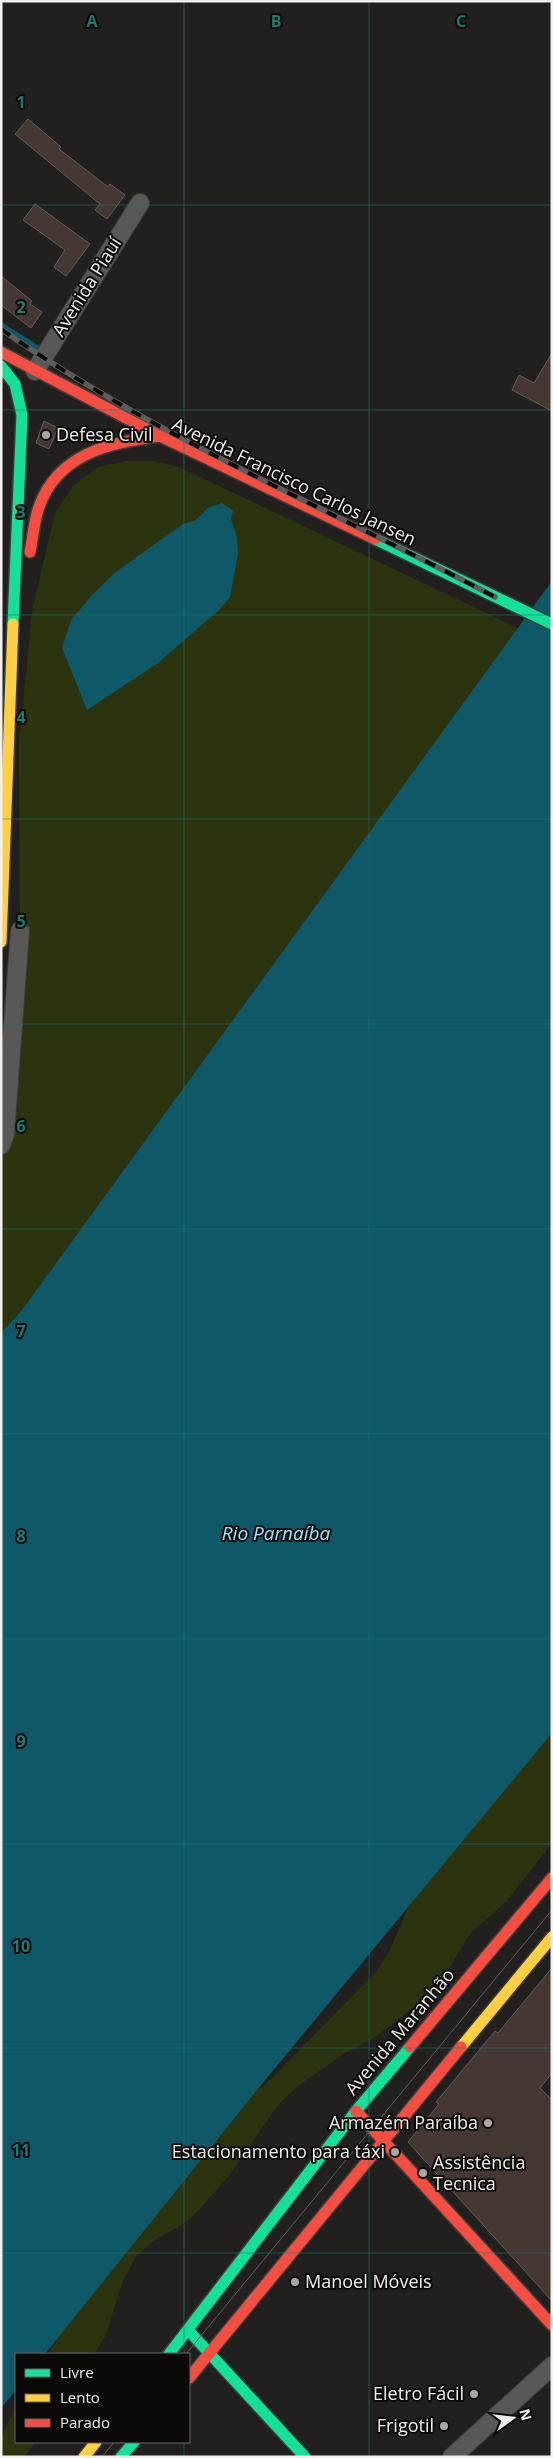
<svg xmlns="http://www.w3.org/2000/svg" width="553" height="2458" font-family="'Open Sans',sans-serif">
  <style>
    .green { fill: #2b330f }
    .water { fill: #0f5868 }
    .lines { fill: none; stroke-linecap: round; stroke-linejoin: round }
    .stream { stroke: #0f5868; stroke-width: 5.5 }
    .building { fill: #453833; stroke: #605e5d }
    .street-casing { stroke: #3d3c3a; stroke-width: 20 }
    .fast-casing { stroke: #3d3c3a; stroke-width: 14 }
    .slow-casing { stroke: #3d3c3a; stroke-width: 14 }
    .jam-casing { stroke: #3d3c3a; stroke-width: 14 }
    .street { stroke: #595857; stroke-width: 18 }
    .fast { stroke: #16e098; stroke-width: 11 }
    .slow { stroke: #ffcf43; stroke-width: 11 }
    .jam { stroke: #f24e42; stroke-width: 11 }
    .tram { stroke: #5e5c5b; stroke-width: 1 }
    .rail-casing { stroke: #5e5c5b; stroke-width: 5.5 }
    .rail { stroke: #0b0a09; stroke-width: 4; stroke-dasharray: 11; stroke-linecap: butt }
    .grid { fill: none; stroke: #1a7c74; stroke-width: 1; stroke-opacity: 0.55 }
    .poi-dot { fill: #a9a7a6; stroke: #0b0a09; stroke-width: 2 }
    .labels { text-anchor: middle; stroke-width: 4; stroke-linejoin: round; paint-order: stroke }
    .street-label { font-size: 18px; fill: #f2f0ee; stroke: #0b0a09 }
    .poi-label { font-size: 18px; fill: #f2f0ee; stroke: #0b0a09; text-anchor: end }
    .water-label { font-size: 19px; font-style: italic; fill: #a0e5fa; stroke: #0b0a09 }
    .grid-label { font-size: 16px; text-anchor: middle; font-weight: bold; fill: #1a7c74; stroke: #0b0a09; stroke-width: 4; stroke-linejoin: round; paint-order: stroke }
  </style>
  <rect width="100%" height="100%" fill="#22201f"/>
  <!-- green -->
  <g class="green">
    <polygon points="126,461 152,461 179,467 518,628 22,1310 1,1333 1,1145 20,931 19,743 32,611 55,513 73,486 98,467"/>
    <polygon points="552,1725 552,1843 506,1902 474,1930 465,1941 449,1969 444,1984 374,2038 347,2052 299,2085 278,2105 229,2176 196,2213 182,2225 156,2239 137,2255 123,2280 106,2335 94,2354 48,2354 56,2342 63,2318 225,2100 263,2087 376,1972 390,1950 408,1907"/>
    <polygon points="16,2405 16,2442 36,2442 24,2457 1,2457 1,2438"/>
  </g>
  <!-- water -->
  <g class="water">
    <polygon points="222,503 233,511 231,519 237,537 238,554 230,597 219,610 158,663 87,710 62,648 71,620 92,595 117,571 183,524 196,520 209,507"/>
    <polygon points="552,581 552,1733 257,2090 45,2354 16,2354 16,2390 1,2408 1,1333 22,1310"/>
  </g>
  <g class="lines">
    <!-- stream -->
    <polyline class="stream" points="1,325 44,352"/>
  </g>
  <!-- building -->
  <g class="building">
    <polygon points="28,119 61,147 59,149 108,187 110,184 125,195 107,219 95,210 100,204 15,134"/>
    <polygon points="35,204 90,244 66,276 54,267 65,250 23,220"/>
    <polygon points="1,276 32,301 30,304 42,312 31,328 1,305"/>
    <polygon points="552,353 552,411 512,390 519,375 534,383"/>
    <polygon points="44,421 58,428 49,449 36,443"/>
    <polygon points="552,1968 552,2073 540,2088 552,2100 552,2301 408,2142 439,2104 436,2102 495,2031 498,2033"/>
  </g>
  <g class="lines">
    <!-- street casing -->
    <g class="street-casing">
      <g id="street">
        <polyline points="35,371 140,203"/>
        <polyline points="1,1145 5,1134 20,931"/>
        <polyline points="452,2457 552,2366"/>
      </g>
    </g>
    <!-- fast casing -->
    <g class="fast-casing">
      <g id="fast">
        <polyline points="1,366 15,384 22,415 13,624"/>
        <polyline points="375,539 552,624"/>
        <polyline points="189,2331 305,2457"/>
        <polyline points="169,2354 356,2111 410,2047"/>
        <polyline points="121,2457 134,2442"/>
      </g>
    </g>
    <!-- slow casing -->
    <g class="slow-casing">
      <g id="slow">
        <polyline points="1,942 13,624"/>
        <polyline points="461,2047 552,1937"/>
        <polyline points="84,2457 96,2442"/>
      </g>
    </g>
    <!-- jam casing -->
    <g class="jam-casing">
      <g id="jam">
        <polyline points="1,352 160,436 375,539"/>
        <path d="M30,552c3,-15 4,-31 9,-45 19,-54 71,-64 121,-71"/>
        <polyline points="410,2047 552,1878"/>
        <polyline points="356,2111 552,2325"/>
        <polyline points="189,2378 461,2047"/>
      </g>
    </g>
    <!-- street -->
    <use href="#street" class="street"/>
    <!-- fast -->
    <use href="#fast" class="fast"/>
    <!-- slow -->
    <use href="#slow" class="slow"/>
    <!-- jam -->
    <use href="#jam" class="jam"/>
    <!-- tram -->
    <g class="tram">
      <polyline points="186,2354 552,1910"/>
      <polyline points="102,2457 114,2442"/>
    </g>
    <!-- rail casing -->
    <g class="rail-casing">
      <path id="rail" d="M1,329c154,108 329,180 494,268"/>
    </g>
    <!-- rail -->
    <use href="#rail" class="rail"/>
  </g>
  <!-- grid -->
  <path class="grid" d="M184,1v2353M369,1v2456M1,205h551M1,410h551M1,615h551M1,819h551M1,1024h551M1,1229h551M1,1434h551M1,1639h551M1,1844h551M1,2048h551M1,2253h551M184,2442v15"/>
  <!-- markers -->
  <g class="poi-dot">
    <circle cx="46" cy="435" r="5"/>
    <circle cx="488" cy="2123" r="5"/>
    <circle cx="395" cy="2152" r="5"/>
    <circle cx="423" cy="2173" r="5"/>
    <circle cx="295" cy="2282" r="5"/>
    <circle cx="474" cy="2394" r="5"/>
    <circle cx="444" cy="2426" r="5"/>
  </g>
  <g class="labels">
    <!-- street labels -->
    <g class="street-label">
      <text transform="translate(87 287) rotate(-58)" y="6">Avenida Piauí</text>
      <text transform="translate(294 482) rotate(26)" y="6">Avenida Francisco Carlos Jansen</text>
      <text transform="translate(400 2032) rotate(-50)" y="6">Avenida Maranhão</text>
    </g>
    <!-- poi labels -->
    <g class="poi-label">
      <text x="56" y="441" text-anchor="start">Defesa Civil</text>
      <text x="478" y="2129">Armazém Paraíba</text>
      <text x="385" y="2158">Estacionamento para táxi</text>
      <text x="433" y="2169" text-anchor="start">Assistência<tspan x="433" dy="21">Tecnica</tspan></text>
      <text x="305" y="2288" text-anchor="start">Manoel Móveis</text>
      <text x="464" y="2400">Eletro Fácil</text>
      <text x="434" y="2432">Frigotil</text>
    </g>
    <!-- water labels -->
    <g class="water-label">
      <text x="276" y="1540">Rio Parnaíba</text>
    </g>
  </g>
  <g class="grid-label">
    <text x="92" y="27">A</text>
    <text x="276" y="27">B</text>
    <text x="461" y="27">C</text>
    <text x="21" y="108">1</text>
    <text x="21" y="313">2</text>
    <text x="21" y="518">3</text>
    <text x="21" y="723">4</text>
    <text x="21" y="927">5</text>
    <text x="21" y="1132">6</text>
    <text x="21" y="1337">7</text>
    <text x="21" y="1542">8</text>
    <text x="21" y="1747">9</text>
    <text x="21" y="1952">10</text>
    <text x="21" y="2156">11</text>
  </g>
  <!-- border -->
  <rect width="553" height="2458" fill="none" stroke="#f2f0ee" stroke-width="5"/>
  <!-- legend -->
  <rect x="15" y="2353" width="175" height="90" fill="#0b0a09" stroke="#676665"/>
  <rect x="25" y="2369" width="25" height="8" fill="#16e098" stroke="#676665"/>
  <text x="60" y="2378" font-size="15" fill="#f2f0ee">Livre</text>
  <rect x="25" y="2394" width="25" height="8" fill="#ffcf43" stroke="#676665"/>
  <text x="60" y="2403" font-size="15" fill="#f2f0ee">Lento</text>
  <rect x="25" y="2419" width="25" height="8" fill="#f24e42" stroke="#676665"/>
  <text x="60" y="2428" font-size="15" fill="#f2f0ee">Parado</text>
  <!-- north arrow -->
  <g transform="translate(513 2418) rotate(75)" stroke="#0b0a09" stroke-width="4" paint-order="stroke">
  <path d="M0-4L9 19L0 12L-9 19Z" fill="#f2f0ee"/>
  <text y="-8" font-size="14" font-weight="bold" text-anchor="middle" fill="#f2f0ee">N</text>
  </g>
</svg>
